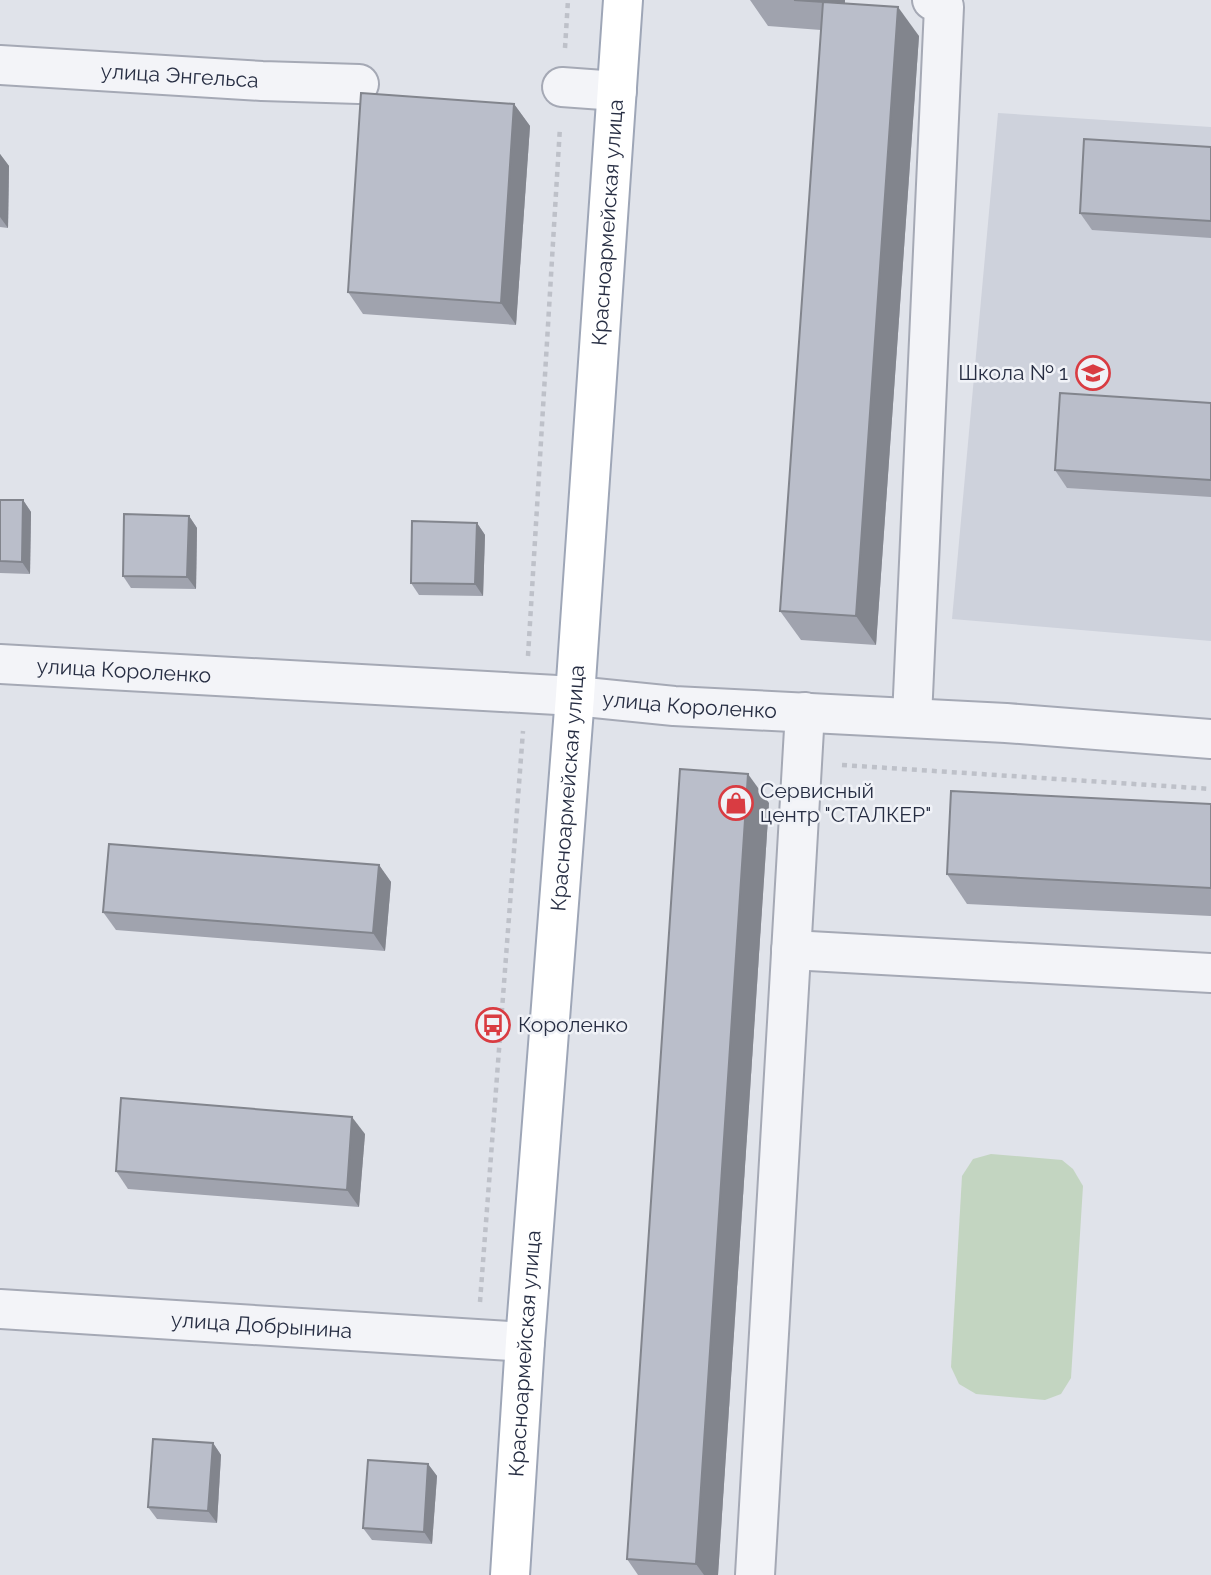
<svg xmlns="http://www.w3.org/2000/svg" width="1211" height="1575" font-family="Raleway,sans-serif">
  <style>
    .built { fill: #ced2dc }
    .green { fill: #c3d5c1 }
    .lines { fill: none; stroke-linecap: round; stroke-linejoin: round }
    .minor-casing { stroke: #a5a9b5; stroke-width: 42 }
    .major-casing { stroke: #9ea6b7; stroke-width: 42 }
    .path { stroke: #bec1c9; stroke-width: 4.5; stroke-dasharray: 5 5; stroke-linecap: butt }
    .minor { stroke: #f3f4f8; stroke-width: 38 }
    .major { stroke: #fff; stroke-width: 38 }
    .wall { fill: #a0a3ae }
    .shaded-wall { fill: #82858d }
    .building { fill: #babeca; stroke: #82858d; stroke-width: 2 }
    .labels { text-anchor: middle; stroke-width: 5; stroke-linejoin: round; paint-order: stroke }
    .street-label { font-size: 21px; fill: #272e43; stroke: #f0f2f7 }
    .poi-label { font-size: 21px; fill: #272e43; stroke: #f0f2f7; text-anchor: start }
  </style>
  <rect width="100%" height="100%" fill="#e0e3ea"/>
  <!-- built -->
  <polygon class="built" points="998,113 1211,127 1211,641 952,619"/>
  <!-- green -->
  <polygon class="green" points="991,1154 1062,1160 1073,1169 1083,1186 1071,1378 1061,1394 1045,1400 976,1394 959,1384 951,1367 962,1176 973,1159"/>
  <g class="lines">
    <!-- minor casing -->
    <g class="minor-casing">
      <g id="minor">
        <path id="s1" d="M0,65l262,16 97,3"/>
        <polyline points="562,87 617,91"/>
        <path id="s2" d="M0,664l575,32 99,10 332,17 205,16"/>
        <polyline points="912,718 944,7 932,0"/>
        <polyline points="791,950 1211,973"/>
        <path id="s3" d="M0,1309l525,33"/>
        <polyline points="755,1575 805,712"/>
      </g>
    </g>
    <!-- major casing -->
    <g class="major-casing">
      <g id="major">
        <path id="s4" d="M510,1575l15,-233 50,-646 48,-696"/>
      </g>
    </g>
    <!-- path -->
    <g class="path">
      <polyline points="565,48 568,0"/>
      <polyline points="528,656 560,127"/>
      <polyline points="842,765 1211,789"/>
      <polyline points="480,1302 523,731"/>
    </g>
    <!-- minor -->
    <use href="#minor" class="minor"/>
    <!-- major -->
    <use href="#major" class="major"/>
  </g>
  <!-- wall -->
  <g class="wall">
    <polygon points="750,0 845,0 845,4 919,36 876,645 801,640 780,611 821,30 768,26"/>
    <polygon points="514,104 530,126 516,325 363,314 348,292"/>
    <polygon points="1211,147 1211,238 1092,230 1080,213"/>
    <polygon points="0,154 9,166 8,228 0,227"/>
    <polygon points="1211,403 1211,497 1067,488 1055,470"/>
    <polygon points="0,500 23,500 31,512 30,574 0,573"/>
    <polygon points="189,516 197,528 196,589 131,588 123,576"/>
    <polygon points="477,523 485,535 483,596 419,595 411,583"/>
    <polygon points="769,803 718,1575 638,1575 627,1559"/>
    <polygon points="1211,804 1211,916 967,904 947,874"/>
    <polygon points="379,865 391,882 385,951 116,930 103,912"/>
    <polygon points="365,1134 359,1207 128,1189 116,1171"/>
    <polygon points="213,1443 221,1455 217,1523 157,1519 148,1507"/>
    <polygon points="428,1464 437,1476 432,1544 372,1540 363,1528"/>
  </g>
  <!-- shaded-wall -->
  <g class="shaded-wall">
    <polygon points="823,0 845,0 843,31 823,2"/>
    <polygon points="898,7 919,36 876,645 856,616"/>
    <polygon points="514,104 530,126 516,325 501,303"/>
    <polygon points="0,154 9,166 8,228 0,217"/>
    <polygon points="23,500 31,512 30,574 22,562"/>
    <polygon points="189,516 197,528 196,589 187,577"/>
    <polygon points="477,523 485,535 483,596 475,584"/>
    <polygon points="748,774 769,803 718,1575 704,1575 696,1564"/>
    <polygon points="379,865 391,882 385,951 373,933"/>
    <polygon points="352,1117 365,1134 359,1207 347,1190"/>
    <polygon points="213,1443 221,1455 217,1523 208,1511"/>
    <polygon points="428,1464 437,1476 432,1544 424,1532"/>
  </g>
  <!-- building -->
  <g class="building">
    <polygon points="794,0 823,0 823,2"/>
    <polygon points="823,2 898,7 856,616 780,611"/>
    <polygon points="361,93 514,104 501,303 348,292"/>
    <polygon points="1084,139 1211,147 1211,221 1080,213"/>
    <polygon points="1060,393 1211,403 1211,480 1055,470"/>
    <polygon points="0,500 23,500 22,562 0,561"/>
    <polygon points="124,514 189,516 187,577 123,576"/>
    <polygon points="412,521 477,523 475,584 411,583"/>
    <polygon points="680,769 748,774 696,1564 627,1559"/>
    <polygon points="951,791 1211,804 1211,888 947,874"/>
    <polygon points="109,844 379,865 373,933 103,912"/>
    <polygon points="121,1098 352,1117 347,1190 116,1171"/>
    <polygon points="153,1439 213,1443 208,1511 148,1507"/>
    <polygon points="368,1460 428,1464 424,1532 363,1528"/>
  </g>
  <!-- icons -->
  <defs>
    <g id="school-ring" transform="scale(1.75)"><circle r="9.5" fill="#f0f2f7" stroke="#d93c42" stroke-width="1.5"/><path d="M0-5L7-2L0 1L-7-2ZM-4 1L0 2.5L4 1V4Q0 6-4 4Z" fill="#d93c42"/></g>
    <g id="shop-ring" transform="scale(1.75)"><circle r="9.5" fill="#f0f2f7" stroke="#d93c42" stroke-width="1.5"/><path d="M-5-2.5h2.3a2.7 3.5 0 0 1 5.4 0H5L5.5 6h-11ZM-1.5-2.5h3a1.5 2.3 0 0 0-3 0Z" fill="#d93c42"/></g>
    <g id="bus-ring" transform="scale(1.75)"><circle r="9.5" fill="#f0f2f7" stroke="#d93c42" stroke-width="1.5"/><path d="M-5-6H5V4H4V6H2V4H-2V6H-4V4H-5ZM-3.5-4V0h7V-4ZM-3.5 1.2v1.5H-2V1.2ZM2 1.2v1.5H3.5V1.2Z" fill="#d93c42"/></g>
  </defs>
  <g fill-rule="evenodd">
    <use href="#school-ring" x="1093" y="373"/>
    <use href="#shop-ring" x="736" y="803"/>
    <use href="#bus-ring" x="493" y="1025"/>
  </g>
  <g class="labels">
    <!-- street labels -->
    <g class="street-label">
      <text dy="7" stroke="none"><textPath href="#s1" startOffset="180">улица Энгельса</textPath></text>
      <text dy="7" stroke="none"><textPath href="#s4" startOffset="1356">Красноармейская улица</textPath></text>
      <text dy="7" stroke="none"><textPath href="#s2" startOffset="124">улица Короленко</textPath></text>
      <text dy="7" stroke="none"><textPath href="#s2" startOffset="691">улица Короленко</textPath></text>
      <text dy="7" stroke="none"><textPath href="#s4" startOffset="789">Красноармейская улица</textPath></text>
      <text dy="7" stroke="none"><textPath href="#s3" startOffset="262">улица Добрынина</textPath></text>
      <text dy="7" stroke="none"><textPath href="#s4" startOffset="222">Красноармейская улица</textPath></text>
    </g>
    <!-- poi labels -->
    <g class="poi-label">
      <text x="1068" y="380" text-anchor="end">Школа № 1</text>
      <text x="760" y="798">Сервисный<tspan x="760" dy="24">центр "СТАЛКЕР"</tspan></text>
      <text x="518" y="1032">Короленко</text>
    </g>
  </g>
</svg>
